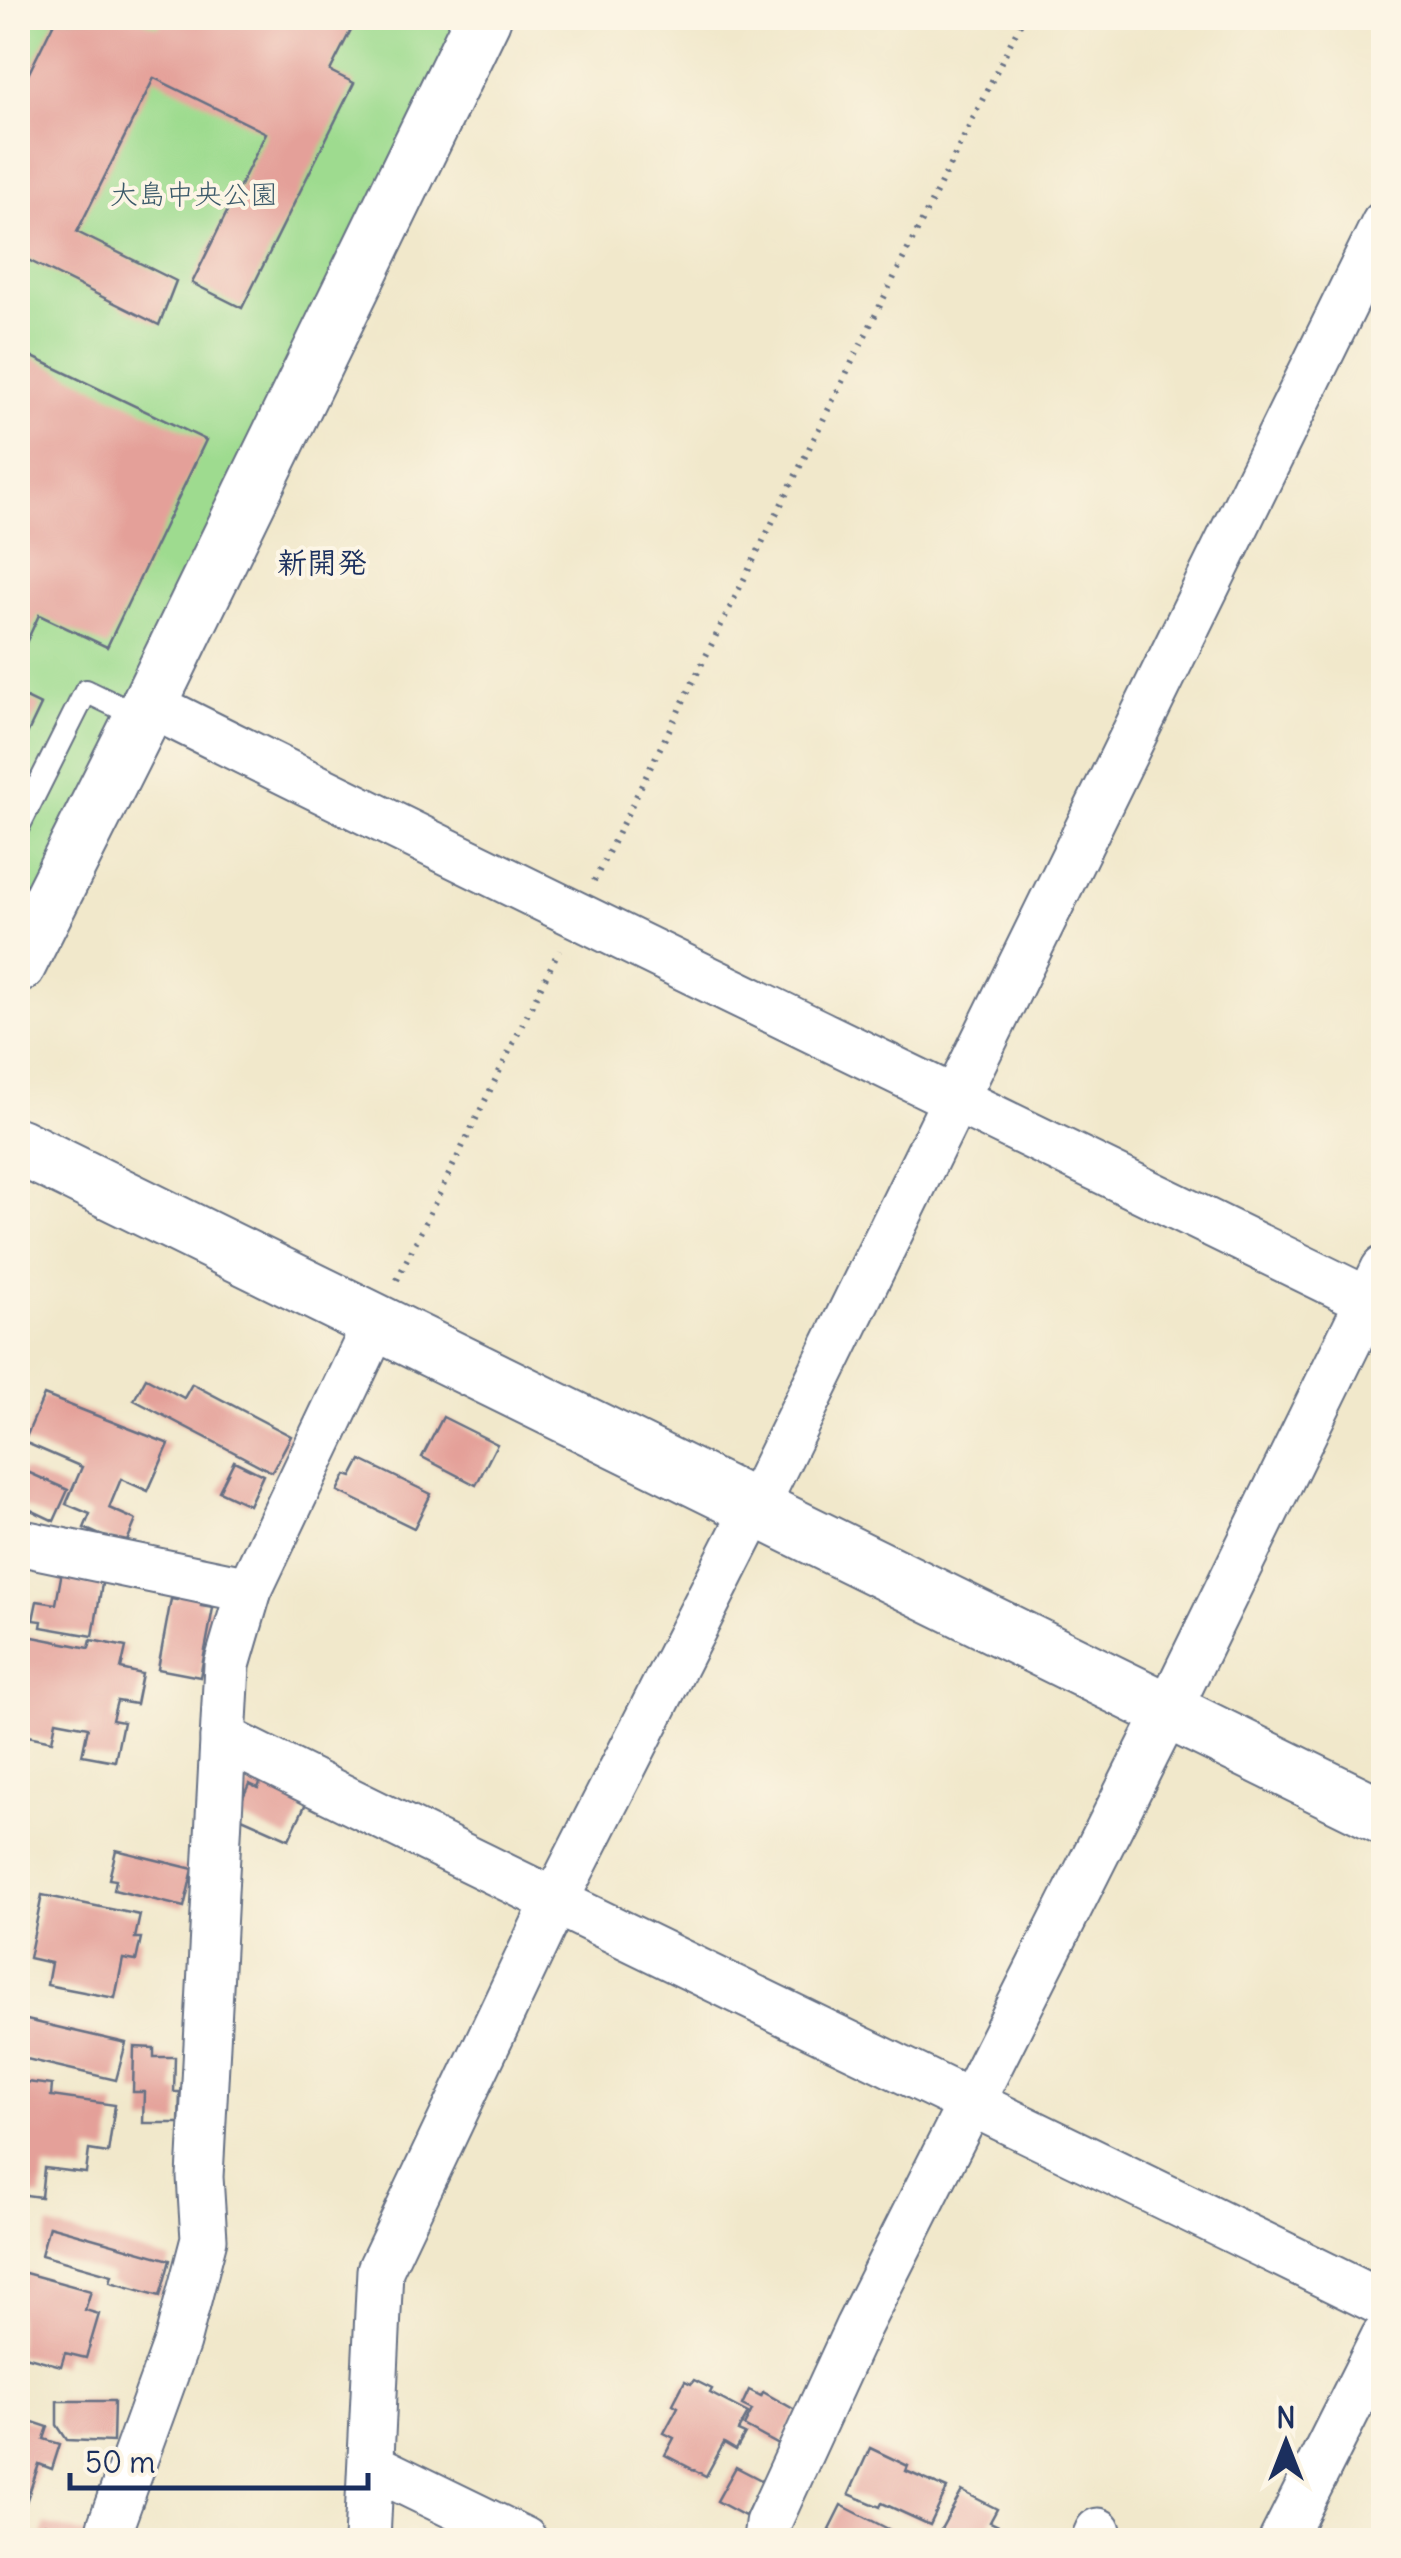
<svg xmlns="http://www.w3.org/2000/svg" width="1401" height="2558" font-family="Delius,'Klee One',sans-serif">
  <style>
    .green { fill: #9edb8f; stroke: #5c8576; stroke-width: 2.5 }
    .building { fill: #e4a099 }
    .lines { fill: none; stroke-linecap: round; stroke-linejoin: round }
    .service-casing { stroke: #667084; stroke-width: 26 }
    .minor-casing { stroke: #667084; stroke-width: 49 }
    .tertiary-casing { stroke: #667084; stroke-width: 59 }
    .path { stroke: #667084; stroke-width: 6; stroke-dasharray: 2.5 8; stroke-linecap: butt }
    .service { stroke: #fff; stroke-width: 22 }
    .minor { stroke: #fff; stroke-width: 45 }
    .tertiary { stroke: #fff; stroke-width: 55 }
    .labels { text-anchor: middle; stroke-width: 8; stroke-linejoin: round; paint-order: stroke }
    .park-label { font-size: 28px; fill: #3c5a6a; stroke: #fcf5e5 }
    .neighbourhood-label { font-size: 30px; font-weight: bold; fill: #1b2f5e; stroke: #fcf5e5 }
  </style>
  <rect width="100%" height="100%" fill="#fcf5e5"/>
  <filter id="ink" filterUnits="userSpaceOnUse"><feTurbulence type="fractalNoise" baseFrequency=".01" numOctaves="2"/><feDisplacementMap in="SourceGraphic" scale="20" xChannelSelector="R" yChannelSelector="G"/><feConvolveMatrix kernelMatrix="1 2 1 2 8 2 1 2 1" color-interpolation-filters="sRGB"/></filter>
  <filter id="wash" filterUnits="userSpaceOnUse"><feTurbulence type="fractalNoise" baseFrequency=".0048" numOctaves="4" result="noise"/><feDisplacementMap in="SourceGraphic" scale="40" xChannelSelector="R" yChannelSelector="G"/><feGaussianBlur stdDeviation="2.25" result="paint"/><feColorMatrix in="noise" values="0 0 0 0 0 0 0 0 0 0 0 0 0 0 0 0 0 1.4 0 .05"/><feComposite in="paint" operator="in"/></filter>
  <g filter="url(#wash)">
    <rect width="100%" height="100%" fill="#f1e8cb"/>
    <!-- green -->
    <polygon class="green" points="18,18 478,18 18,956"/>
    <g id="blocks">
      <!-- building -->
      <g class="building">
        <polygon points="56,18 138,18 158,27 163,18 357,18 330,71 354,83 242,308 192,283 266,133 154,78 77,232 176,281 159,325 18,255 18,95"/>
        <polygon points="18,350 206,440 107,647 39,615 18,660"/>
        <polygon points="18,694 41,705 18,753"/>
        <polygon points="146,1378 184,1398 192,1384 291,1436 272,1472 134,1400"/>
        <polygon points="44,1395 169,1444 148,1491 121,1479 109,1508 136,1520 125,1546 84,1528 90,1514 66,1504 82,1467 24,1442"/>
        <polygon points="443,1417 497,1444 476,1485 422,1457"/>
        <polygon points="361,1460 431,1494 414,1528 338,1491 346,1475 352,1477"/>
        <polygon points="234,1461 263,1475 249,1505 219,1491"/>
        <polygon points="23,1470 68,1490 54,1521 18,1504 18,1482"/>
        <polygon points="62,1571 103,1578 93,1636 41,1627 42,1621 33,1620 37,1601 56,1604"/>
        <polygon points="179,1591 203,1596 201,1606 213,1608 200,1677 158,1669 171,1599 177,1600"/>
        <polygon points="28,1636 89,1648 91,1640 126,1647 121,1669 142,1674 136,1704 117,1701 112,1720 123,1722 115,1761 82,1755 88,1727 56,1721 52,1741 18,1734 22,1691 18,1690 18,1646 26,1648"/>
        <polygon points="262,1778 308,1799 289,1839 235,1815 249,1784 258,1788"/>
        <polygon points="116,1850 193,1869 184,1907 114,1890 116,1880 109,1879"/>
        <polygon points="42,1895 140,1915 135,1938 141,1938 136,1961 123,1959 115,1998 47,1985 51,1963 29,1958"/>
        <polygon points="18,2018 126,2043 116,2080 18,2057"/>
        <polygon points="134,2047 154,2048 154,2057 175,2057 174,2092 180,2092 179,2123 143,2123 144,2092 133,2092"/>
        <polygon points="18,2081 52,2085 51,2096 115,2105 108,2153 89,2150 86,2173 44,2168 41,2197 18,2194"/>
        <polygon points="49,2226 170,2260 160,2296 110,2282 112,2275 41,2255"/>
        <polygon points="18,2271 91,2291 85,2310 99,2314 86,2358 65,2353 61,2366 18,2354"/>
        <polygon points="694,2380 712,2389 710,2393 748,2413 738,2431 745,2434 736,2450 724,2443 706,2476 665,2455 674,2438 664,2433 678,2407 673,2404 685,2381 691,2384"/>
        <polygon points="749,2390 761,2396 763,2392 797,2411 779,2445 744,2426 752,2410 742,2405"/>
        <polygon points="57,2401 114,2401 113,2442 67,2440 57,2425"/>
        <polygon points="18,2417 48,2427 44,2439 60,2444 52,2469 39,2464 25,2505 18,2502"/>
        <polygon points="870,2448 908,2466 906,2471 947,2489 930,2525 882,2503 880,2507 849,2494"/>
        <polygon points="736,2467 763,2481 745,2516 717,2501"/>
        <polygon points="962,2491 997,2509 990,2522 1005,2529 998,2540 935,2540"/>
        <polygon points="841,2505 910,2540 843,2540 845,2537 829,2529"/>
        <polygon points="45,2524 95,2537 95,2540 18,2540 18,2531 42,2537"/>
      </g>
    </g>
  </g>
  <g filter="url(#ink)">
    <use href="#blocks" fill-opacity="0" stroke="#667084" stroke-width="2.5"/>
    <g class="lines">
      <!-- service casing -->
      <g class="service-casing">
        <polyline id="service" points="18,827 86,691 142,718"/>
      </g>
      <!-- minor casing -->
      <g class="minor-casing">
        <g id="minor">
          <path d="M149,704c410,205 823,402 1235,604"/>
          <polyline points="18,1542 249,1590"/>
          <path d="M223,1738c385,192 775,376 1161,566"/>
          <polyline points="372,2466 524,2540"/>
          <polyline points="110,2540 110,2527 177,2342 204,2239 200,2177 227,1665 249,1590 377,1321"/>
          <polyline points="367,2540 380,2270 554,1903 755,1508 1384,224"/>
          <polyline points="766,2540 768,2523 858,2327 1168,1711 1384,1269"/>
          <polyline points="1094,2540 1098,2531"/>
          <polyline points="1282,2540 1384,2337"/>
        </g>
      </g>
      <!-- tertiary casing -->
      <g class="tertiary-casing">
        <g id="tertiary">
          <polyline points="18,965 149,704 483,18"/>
          <polyline points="18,1146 1384,1817"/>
        </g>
      </g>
      <!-- path -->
      <g class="path">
        <polyline points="594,881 1023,18"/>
        <polyline points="397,1280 559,950"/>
      </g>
      <!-- service -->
      <use href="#service" class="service"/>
      <!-- minor -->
      <use href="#minor" class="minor"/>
      <!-- tertiary -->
      <use href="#tertiary" class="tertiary"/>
    </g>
  </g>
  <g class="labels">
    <!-- park labels -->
    <g class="park-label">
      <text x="194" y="204">大島中央公園</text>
    </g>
    <!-- neighbourhood labels -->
    <g class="neighbourhood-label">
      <text x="322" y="573">新開発</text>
    </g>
  </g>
  <!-- margin -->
  <rect width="1401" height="2558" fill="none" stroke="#fcf5e5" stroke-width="60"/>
  <!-- north arrow -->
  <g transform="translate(1286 2443)" stroke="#fcf5e5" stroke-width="8" paint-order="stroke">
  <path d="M0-8L18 38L0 25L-18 38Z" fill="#1b2f5e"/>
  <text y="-15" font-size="28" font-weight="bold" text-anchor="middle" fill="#1b2f5e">N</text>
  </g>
  <!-- scale -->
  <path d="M70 2473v15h298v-15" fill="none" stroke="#1b2f5e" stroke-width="5"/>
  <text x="85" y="2473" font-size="30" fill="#1b2f5e" stroke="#fcf5e5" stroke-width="8" paint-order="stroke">50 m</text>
</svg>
